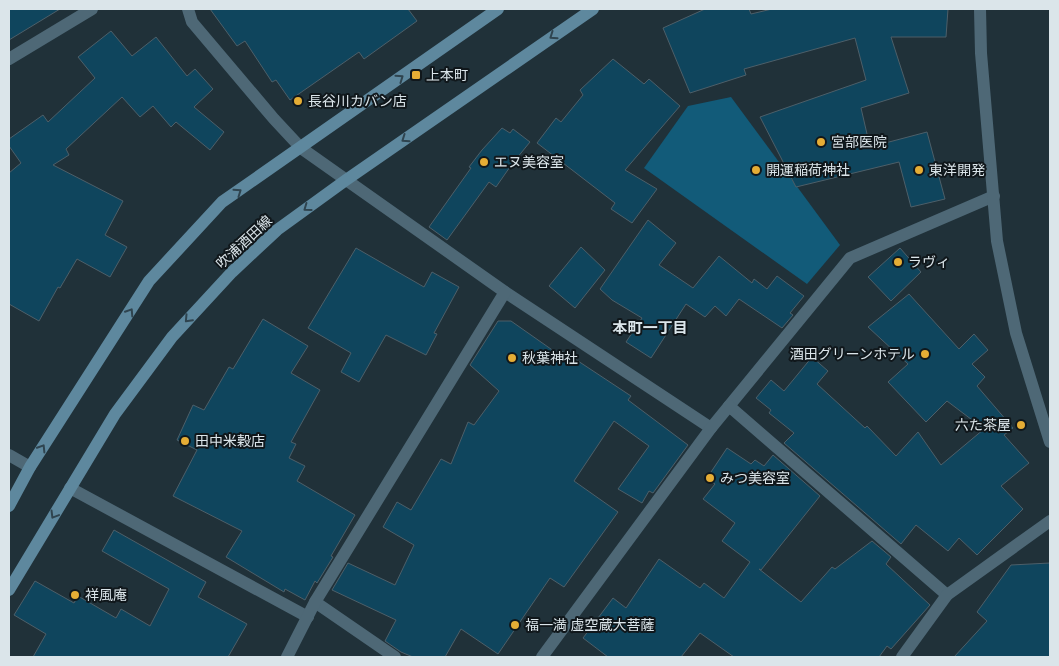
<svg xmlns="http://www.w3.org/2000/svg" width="1059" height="666" font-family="'Space Grotesk','Noto Sans JP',sans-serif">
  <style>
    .green { fill: #125b79 }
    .building { fill: #0f455d; stroke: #4d5f69 }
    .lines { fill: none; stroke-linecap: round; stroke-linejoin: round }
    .minor { stroke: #4e6876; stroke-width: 12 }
    .tertiary { stroke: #4e6876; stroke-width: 12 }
    .secondary { stroke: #5e889e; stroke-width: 12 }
    .oneway { stroke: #2f444f }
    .poi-dot { fill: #e5ad35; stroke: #10171b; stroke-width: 2 }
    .labels { text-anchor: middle; stroke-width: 4; stroke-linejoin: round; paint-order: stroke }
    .poi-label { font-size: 14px; fill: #dbe5ea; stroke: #10171b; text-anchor: start }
    .street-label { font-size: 14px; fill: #dbe5ea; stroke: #10171b }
    .neighbourhood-label { font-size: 15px; font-weight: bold; fill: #dbe5ea; stroke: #10171b }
  </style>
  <rect width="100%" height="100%" fill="#203139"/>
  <!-- green -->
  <polygon class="green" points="731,97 840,245 807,284 644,168 688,106"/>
  <!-- building -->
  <g class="building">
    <polygon points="9,9 60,9 9,40"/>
    <polygon points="210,9 408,9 417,21 364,59 359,52 290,100 276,80 272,82 245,41 237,46"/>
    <polygon points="705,9 749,9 751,14 772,9 948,9 946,37 891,37 909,93 861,108 870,147 927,132 945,199 911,207 899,162 796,187 760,117 866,80 855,38 744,69 746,75 690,93 663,28"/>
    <polygon points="111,31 132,56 156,37 187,76 195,69 213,89 194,107 224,132 210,150 176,122 171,127 153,106 140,117 122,97 66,149 69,155 53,165 123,201 105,235 127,247 110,277 77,259 60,288 58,287 39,321 9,304 9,173 21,163 9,146 9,139 43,115 48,122 95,78 78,57"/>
    <polygon points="613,59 644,84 649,79 680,106 625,170 657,189 632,223 611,209 615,203 537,143 556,118 561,122 583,95 580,90"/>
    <polygon points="502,128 510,133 513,129 530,142 512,164 496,187 489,182 447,240 429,227 471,168 469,167 482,150"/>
    <polygon points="648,220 676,243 659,265 693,288 719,256 752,283 754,279 767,289 777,276 804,296 790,313 793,315 782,328 739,299 726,316 715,306 705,317 686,304 651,358 626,342 642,318 612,300 600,289"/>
    <polygon points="581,247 605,270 575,308 549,286"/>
    <polygon points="356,248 424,287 432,272 459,287 434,333 437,334 426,355 386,335 359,382 341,372 351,353 308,328"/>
    <polygon points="900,248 921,272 891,301 868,277"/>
    <polygon points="909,294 959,349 974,334 988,350 972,364 985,377 977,386 1013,428 1004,435 1029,463 1001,486 1023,509 977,555 959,538 948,551 916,525 901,544 784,443 794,433 769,413 771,410 756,398 771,380 784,391 812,357 828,371 817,384 865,428 867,426 896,456 918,432 941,465 984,429 947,401 926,422 888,382 908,364 868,327"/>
    <polygon points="263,319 308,346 291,373 320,390 291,442 296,444 289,458 305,466 297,481 355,515 331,556 333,557 317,583 315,581 305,600 285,589 284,592 226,557 242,531 173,496 197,450 177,440 193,405 204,410 229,367 233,369"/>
    <polygon points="498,321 511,321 558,354 560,350 578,361 631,396 628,400 688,445 653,493 649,491 642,503 618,489 649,446 614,421 574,481 618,512 564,587 550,578 498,654 461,629 445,657 413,657 401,652 385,641 396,620 332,590 348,563 395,585 414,545 383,527 397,502 411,510 441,459 451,464 468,422 474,425 499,391 470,365"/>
    <polygon points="727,448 751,464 755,460 764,466 773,455 820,496 761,570 759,569 801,602 832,567 835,569 872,541 891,557 886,564 930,605 891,649 887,646 879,657 734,657 700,633 681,657 608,657 583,638 613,598 626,608 659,559 700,588 704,583 724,598 750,562 722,541 735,523 703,499 715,484 707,478"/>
    <polygon points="114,530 206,582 198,597 247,624 228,657 33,657 46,634 14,615 35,581 74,603 78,596 116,618 121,609 150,626 169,589 102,551"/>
    <polygon points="1050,563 1050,657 954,657 987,621 977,612 1011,565"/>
  </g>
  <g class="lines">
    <!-- minor -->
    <g class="minor">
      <polyline points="188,9 192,22 274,119 301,148 505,292 711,428"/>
      <polyline points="9,59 92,9"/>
      <polyline points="729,406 850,258 994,196"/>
      <polyline points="9,455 30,467"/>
      <polyline points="70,488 308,617"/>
      <polyline points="315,602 395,657"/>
      <polyline points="287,657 315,602 505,292"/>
      <polyline points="542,657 711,428 729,406 947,595"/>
      <polyline points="902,657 947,595 1050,521"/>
    </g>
    <!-- tertiary -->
    <polyline class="tertiary" points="980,9 981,53 997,241 1016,333 1050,442"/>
    <!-- secondary -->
    <g class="secondary">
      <polyline points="9,506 30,467 149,281 222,202 498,9"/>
      <polyline points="9,590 115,414 172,337 232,272 277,230 346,180 593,9"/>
    </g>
  </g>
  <!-- one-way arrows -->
  <defs><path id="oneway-chevron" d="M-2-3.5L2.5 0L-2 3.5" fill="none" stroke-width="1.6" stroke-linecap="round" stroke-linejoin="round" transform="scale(1.25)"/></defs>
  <g class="oneway">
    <use href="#oneway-chevron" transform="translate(553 36) rotate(145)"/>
    <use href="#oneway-chevron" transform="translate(400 78) rotate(-35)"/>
    <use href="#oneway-chevron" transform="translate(405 139) rotate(145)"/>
    <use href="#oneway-chevron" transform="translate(238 192) rotate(-35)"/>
    <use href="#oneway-chevron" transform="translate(307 208) rotate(144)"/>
    <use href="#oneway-chevron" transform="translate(130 312) rotate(-57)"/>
    <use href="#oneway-chevron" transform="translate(188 319) rotate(133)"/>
    <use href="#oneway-chevron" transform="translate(42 448) rotate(-58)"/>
    <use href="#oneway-chevron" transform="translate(54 515) rotate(121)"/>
  </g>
  <!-- markers -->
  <g class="poi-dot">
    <rect x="411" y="70" width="10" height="10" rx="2.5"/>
    <circle cx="298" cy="101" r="5"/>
    <circle cx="821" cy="142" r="5"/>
    <circle cx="484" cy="162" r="5"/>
    <circle cx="756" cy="170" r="5"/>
    <circle cx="919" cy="170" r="5"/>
    <circle cx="898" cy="262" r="5"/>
    <circle cx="925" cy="354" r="5"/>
    <circle cx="512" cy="358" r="5"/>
    <circle cx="1021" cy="425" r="5"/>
    <circle cx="185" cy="441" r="5"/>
    <circle cx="710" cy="478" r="5"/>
    <circle cx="75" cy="595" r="5"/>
    <circle cx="515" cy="625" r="5"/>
  </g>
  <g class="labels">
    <!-- poi labels -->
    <g class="poi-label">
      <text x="426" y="80">上本町</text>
      <text x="308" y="106">長谷川カバン店</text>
      <text x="831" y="147">宮部医院</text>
      <text x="494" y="167">エヌ美容室</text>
      <text x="766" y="175">開運稲荷神社</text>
      <text x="929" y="175">東洋開発</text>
      <text x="908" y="267">ラヴィ</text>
      <text x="915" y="359" text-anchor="end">酒田グリーンホテル</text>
      <text x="522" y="363">秋葉神社</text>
      <text x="1011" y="430" text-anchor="end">六た茶屋</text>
      <text x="195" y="446">田中米穀店</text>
      <text x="720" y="483">みつ美容室</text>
      <text x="85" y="600">祥風庵</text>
      <text x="525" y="630">福一満 虚空蔵大菩薩</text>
    </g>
    <!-- street labels -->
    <g class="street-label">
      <text transform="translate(244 242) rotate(-43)" y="5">吹浦酒田線</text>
    </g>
    <!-- neighbourhood labels -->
    <g class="neighbourhood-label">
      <text x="650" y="333">本町一丁目</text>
    </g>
  </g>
  <!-- border -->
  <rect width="1059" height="666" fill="none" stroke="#dbe5ea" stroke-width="20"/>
</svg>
